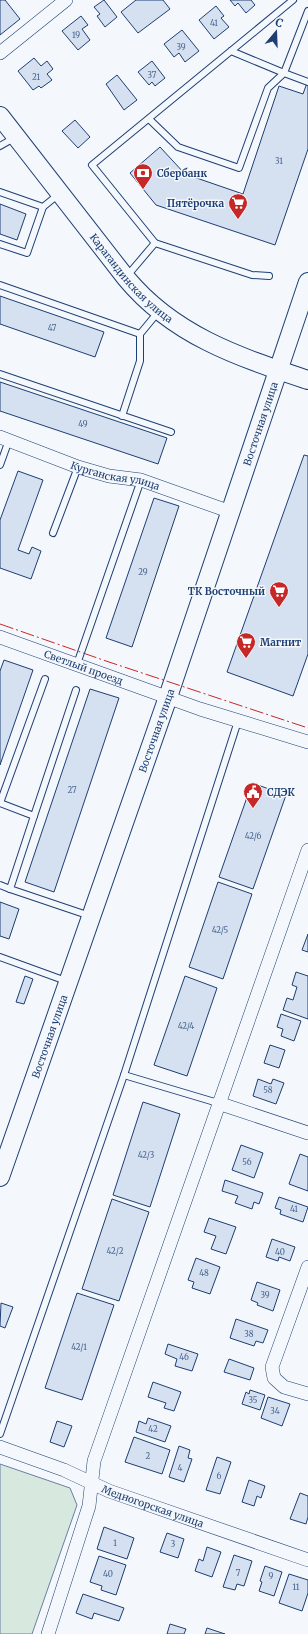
<svg xmlns="http://www.w3.org/2000/svg" width="308" height="1634" font-family="Merriweather,serif">
  <style>
    .green { fill: #d7e8df; stroke: #687fa3 }
    .building { fill: #d5e0f0; stroke: #1d3f73 }
    .lines { fill: none; stroke-linecap: round; stroke-linejoin: round }
    .service-casing { stroke: #1d3f73; stroke-width: 8 }
    .minor-casing { stroke: #1d3f73; stroke-width: 14 }
    .secondary-casing { stroke: #1d3f73; stroke-width: 20 }
    .service { stroke: #f4f7fb; stroke-width: 6 }
    .minor { stroke: #f4f7fb; stroke-width: 13 }
    .secondary { stroke: #f4f7fb; stroke-width: 18 }
    .power { stroke: #c62828; stroke-width: 1; stroke-dasharray: 14 3 2 3; stroke-linecap: butt }
    .labels { text-anchor: middle; stroke-width: 3; stroke-linejoin: round; paint-order: stroke }
    .number-label { font-size: 8px; fill: #4b6792 }
    .poi-label { font-size: 10px; font-weight: bold; fill: #1d3f73; stroke: #f4f7fb; text-anchor: start }
    .street-label { font-size: 10px; fill: #1d3f73; stroke: #f4f7fb }
  </style>
  <rect width="100%" height="100%" fill="#f4f7fb"/>
  <!-- green -->
  <polygon class="green" points="0,1464 70,1488 77,1505 32,1634 0,1634"/>
  <!-- building -->
  <g class="building">
    <polygon points="0,0 5,0 20,19 0,35"/>
    <polygon points="104,0 117,17 105,27 97,16 100,14 94,7"/>
    <polygon points="136,0 163,0 170,9 138,33 121,12"/>
    <polygon points="230,0 251,0 255,5 246,13 238,3 235,6"/>
    <polygon points="216,6 224,16 221,18 229,27 214,39 199,20"/>
    <polygon points="81,16 88,25 82,29 90,40 78,50 62,31"/>
    <polygon points="182,30 199,51 185,62 179,53 174,57 164,44"/>
    <polygon points="34,58 41,66 47,61 53,69 47,74 52,80 41,88 39,86 33,90 18,71"/>
    <polygon points="152,61 165,78 155,86 152,82 149,85 138,72"/>
    <polygon points="117,75 137,100 124,110 106,84"/>
    <polygon points="308,80 308,149 275,245 156,205 130,173 160,147 185,174 243,194 279,86 303,94"/>
    <polygon points="75,120 90,137 78,148 62,131"/>
    <polygon points="0,204 26,214 17,240 0,234"/>
    <polygon points="0,296 104,332 95,357 0,324"/>
    <polygon points="0,382 167,438 158,464 0,411"/>
    <polygon points="304,455 308,456 308,654 293,696 227,672"/>
    <polygon points="18,471 43,480 18,550 29,554 32,547 41,551 31,579 0,568 0,520"/>
    <polygon points="154,498 179,506 132,647 106,638"/>
    <polygon points="4,660 33,670 0,765 0,671"/>
    <polygon points="90,689 119,698 54,892 25,882"/>
    <polygon points="252,783 286,795 253,889 219,877"/>
    <polygon points="218,882 252,894 223,979 189,967"/>
    <polygon points="0,902 19,909 9,939 0,936"/>
    <polygon points="308,934 308,952 302,950"/>
    <polygon points="296,972 308,976 308,1019 283,1010 287,998 293,1000 297,987 292,985"/>
    <polygon points="25,976 33,979 24,1004 16,1002"/>
    <polygon points="185,976 217,988 187,1076 154,1065"/>
    <polygon points="281,1014 301,1021 294,1041 281,1036 283,1029 277,1027"/>
    <polygon points="270,1045 285,1050 279,1068 264,1063"/>
    <polygon points="258,1079 271,1084 273,1079 284,1083 276,1104 253,1096"/>
    <polygon points="143,1102 180,1114 150,1207 113,1195"/>
    <polygon points="241,1145 263,1153 254,1178 232,1170"/>
    <polygon points="300,1154 308,1157 308,1191 289,1184"/>
    <polygon points="225,1180 263,1193 259,1204 254,1202 252,1209 235,1203 238,1196 222,1191"/>
    <polygon points="279,1197 308,1207 303,1222 280,1214 281,1210 275,1208"/>
    <polygon points="112,1199 149,1212 119,1301 82,1289"/>
    <polygon points="209,1218 236,1227 226,1254 211,1249 216,1236 204,1232"/>
    <polygon points="272,1239 295,1247 290,1261 279,1257 278,1261 266,1257"/>
    <polygon points="196,1258 220,1267 210,1294 192,1288 194,1282 188,1280"/>
    <polygon points="257,1282 280,1290 273,1311 257,1305 258,1303 251,1300"/>
    <polygon points="77,1293 114,1305 82,1400 45,1388"/>
    <polygon points="1,1303 13,1307 5,1328 0,1326"/>
    <polygon points="236,1319 268,1330 263,1343 256,1341 254,1346 230,1338"/>
    <polygon points="168,1344 198,1354 192,1371 175,1366 177,1359 165,1354"/>
    <polygon points="229,1359 254,1368 250,1380 224,1372"/>
    <polygon points="153,1382 181,1392 174,1411 164,1408 166,1403 148,1397"/>
    <polygon points="250,1390 265,1395 260,1410 242,1404 246,1392 249,1394"/>
    <polygon points="268,1397 290,1404 282,1426 261,1418"/>
    <polygon points="148,1418 171,1426 165,1442 136,1432 139,1421 146,1424"/>
    <polygon points="57,1421 72,1426 64,1447 50,1442"/>
    <polygon points="134,1437 170,1450 162,1474 125,1462"/>
    <polygon points="179,1446 190,1450 188,1458 192,1459 184,1482 169,1477"/>
    <polygon points="217,1457 231,1462 220,1494 206,1490"/>
    <polygon points="249,1480 265,1486 261,1498 257,1496 254,1506 242,1502"/>
    <polygon points="300,1493 308,1496 308,1517 306,1524 290,1519"/>
    <polygon points="104,1527 134,1538 127,1559 97,1549"/>
    <polygon points="167,1533 184,1539 178,1558 160,1552"/>
    <polygon points="207,1547 221,1552 212,1577 195,1571 199,1559 203,1561"/>
    <polygon points="234,1555 252,1561 244,1586 237,1584 235,1590 223,1587"/>
    <polygon points="99,1556 126,1565 116,1595 101,1590 102,1586 90,1582"/>
    <polygon points="265,1566 282,1572 274,1596 259,1591 262,1582 260,1581"/>
    <polygon points="289,1574 308,1580 308,1593 302,1611 279,1603"/>
    <polygon points="83,1594 124,1608 119,1621 94,1613 92,1619 76,1613"/>
    <polygon points="170,1624 186,1629 184,1634 167,1634"/>
    <polygon points="207,1628 225,1634 205,1634"/>
  </g>
  <g class="lines">
    <!-- service casing -->
    <g class="service-casing">
      <g id="service">
        <polyline points="231,51 284,73 308,11"/>
        <polyline points="149,119 178,147 239,168 268,88 284,73 308,82"/>
        <polyline points="0,146 14,138"/>
        <polyline points="0,192 43,207 59,194"/>
        <polyline points="155,243 252,275 269,276"/>
        <polyline points="0,244 27,253 43,207"/>
        <polyline points="127,276 155,243 92,165 293,0"/>
        <polyline points="0,285 140,334 159,311"/>
        <polyline points="0,374 171,432"/>
        <polyline points="122,416 140,361 140,334"/>
        <polyline points="0,465 9,440"/>
        <polyline points="53,533 78,467"/>
        <polyline points="77,664 141,480"/>
        <polyline points="0,803 34,816 76,690"/>
        <polyline points="0,803 45,679"/>
        <polyline points="34,816 10,889 90,916"/>
        <polyline points="0,885 10,889"/>
        <polyline points="0,957 66,981"/>
        <polyline points="124,1075 218,1103"/>
        <polyline points="0,1434 124,1075 238,721"/>
      </g>
    </g>
    <!-- minor casing -->
    <g class="minor-casing">
      <g id="minor">
        <polyline points="0,53 66,0"/>
        <path id="s1" d="M0,437l78,30 31,9 32,4 90,32"/>
        <path id="s2" d="M0,637l200,72 108,33"/>
        <polyline points="218,1103 308,1133"/>
        <polyline points="308,1267 272,1367 274,1378 284,1387 308,1394"/>
        <path id="s3" d="M0,1447l64,23 45,21 199,69"/>
        <polyline points="48,1634 89,1506 94,1461 308,850"/>
      </g>
    </g>
    <!-- secondary casing -->
    <g class="secondary-casing">
      <g id="secondary">
        <path id="s4" d="M0,116l126,162c48,58 113,79 182,102"/>
        <path id="s5" d="M0,1177l168,-480 140,-415"/>
      </g>
    </g>
    <!-- service -->
    <use href="#service" class="service"/>
    <!-- minor -->
    <use href="#minor" class="minor"/>
    <!-- secondary -->
    <use href="#secondary" class="secondary"/>
    <!-- power -->
    <polyline class="power" points="0,624 106,661 308,728"/>
  </g>
  <!-- icons -->
  <defs>
    <g id="bank-pin" transform="scale(1)"><path d="M0 17L-7.5 6A9.5 9.5 0 1 1 7.5 6Z" fill="#c62828" stroke="#f4f7fb"/><path d="M-6-4H6V4H-6ZM0-2.3a2.3 2.3 0 1 0 0 4.6a2.3 2.3 0 1 0 0-4.6Z" fill="#fff"/></g>
    <g id="supermarket-pin" transform="scale(1)"><path d="M0 17L-7.5 6A9.5 9.5 0 1 1 7.5 6Z" fill="#c62828" stroke="#f4f7fb"/><path d="M-6-5.5h2.5l.6 2H6L4.5 2H-2.5L-4.4-4H-6ZM-1.5 3.2a1.3 1.3 0 1 0 .1 0ZM3 3.2a1.3 1.3 0 1 0 .1 0Z" fill="#fff"/></g>
    <g id="civic-pin" transform="scale(1)"><path d="M0 17L-7.5 6A9.5 9.5 0 1 1 7.5 6Z" fill="#c62828" stroke="#f4f7fb"/><path d="M-.6-6.5H3V-4.5H.6V-3L4-1V1h2V6H-6V1h2V-1L-.6-3ZM-1.2 2.5V6h2.4V2.5Z" fill="#fff"/></g>
  </defs>
  <g fill-rule="evenodd">
    <use href="#bank-pin" x="143" y="173"/>
    <use href="#supermarket-pin" x="238" y="203"/>
    <use href="#supermarket-pin" x="279" y="591"/>
    <use href="#supermarket-pin" x="246" y="642"/>
    <use href="#civic-pin" x="253" y="792"/>
  </g>
  <g class="labels">
    <!-- number labels -->
    <g class="number-label">
      <text x="214" y="26">41</text>
      <text x="76" y="38">19</text>
      <text x="181" y="50">39</text>
      <text x="152" y="78">37</text>
      <text x="36" y="80">21</text>
      <text x="279" y="164">31</text>
      <text x="52" y="331">47</text>
      <text x="83" y="427">49</text>
      <text x="143" y="575">29</text>
      <text x="72" y="793">27</text>
      <text x="253" y="839">42/6</text>
      <text x="220" y="933">42/5</text>
      <text x="186" y="1029">42/4</text>
      <text x="268" y="1093">58</text>
      <text x="146" y="1158">42/3</text>
      <text x="247" y="1165">56</text>
      <text x="294" y="1212">41</text>
      <text x="115" y="1254">42/2</text>
      <text x="280" y="1255">40</text>
      <text x="204" y="1276">48</text>
      <text x="265" y="1298">39</text>
      <text x="249" y="1337">38</text>
      <text x="79" y="1350">42/1</text>
      <text x="184" y="1360">46</text>
      <text x="253" y="1403">35</text>
      <text x="275" y="1414">34</text>
      <text x="153" y="1432">42</text>
      <text x="148" y="1459">2</text>
      <text x="180" y="1471">4</text>
      <text x="219" y="1479">6</text>
      <text x="115" y="1546">1</text>
      <text x="173" y="1547">3</text>
      <text x="238" y="1576">7</text>
      <text x="108" y="1577">40</text>
      <text x="271" y="1579">9</text>
      <text x="296" y="1590">11</text>
    </g>
    <!-- poi labels -->
    <g class="poi-label">
      <text x="157" y="177">Сбербанк</text>
      <text x="224" y="207" text-anchor="end">Пятёрочка</text>
      <text x="265" y="595" text-anchor="end">ТК Восточный</text>
      <text x="260" y="646">Магнит</text>
      <text x="267" y="796">СДЭК</text>
    </g>
    <!-- street labels -->
    <g class="street-label">
      <text dy="4" stroke="none"><textPath href="#s4" startOffset="209">Карагандинская улица</textPath></text>
      <text dy="4" stroke="none"><textPath href="#s5" startOffset="797">Восточная улица</textPath></text>
      <text dy="4" stroke="none"><textPath href="#s1" startOffset="122">Курганская улица</textPath></text>
      <text dy="4" stroke="none"><textPath href="#s2" startOffset="89">Светлый проезд</textPath></text>
      <text dy="4" stroke="none"><textPath href="#s5" startOffset="473">Восточная улица</textPath></text>
      <text dy="4" stroke="none"><textPath href="#s5" startOffset="149">Восточная улица</textPath></text>
      <text dy="4" stroke="none"><textPath href="#s3" startOffset="164">Медногорская улица</textPath></text>
    </g>
  </g>
  <!-- north arrow -->
  <g transform="translate(276 32) rotate(19)" stroke="#f4f7fb" stroke-width="3" paint-order="stroke">
  <path d="M0-3L7 15L0 10L-7 15Z" fill="#1d3f73"/>
  <text y="-6" font-size="11" font-weight="bold" text-anchor="middle" fill="#1d3f73">С</text>
  </g>
</svg>
